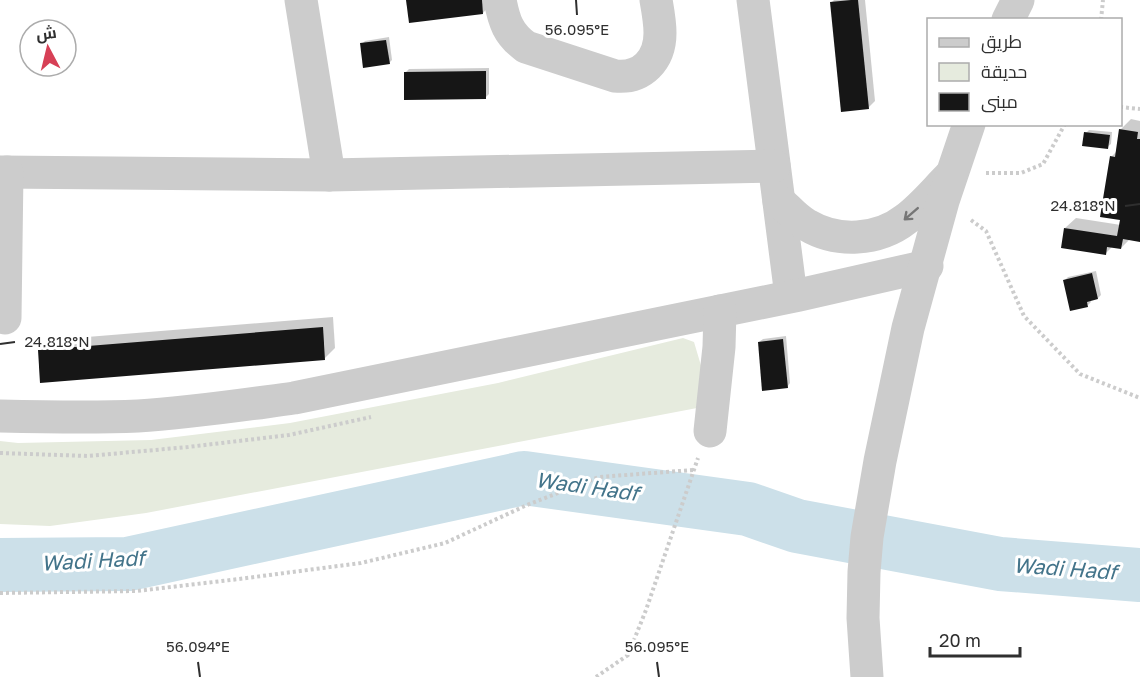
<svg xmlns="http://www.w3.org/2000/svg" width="1140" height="677" font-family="'Golos Text',Cairo,sans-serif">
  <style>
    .green { fill: #e6ebde }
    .shadow { fill: #0003 }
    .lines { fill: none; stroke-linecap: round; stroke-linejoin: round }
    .river { stroke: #cce0e9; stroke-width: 54 }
    .building { fill: #161616 }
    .path { stroke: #ccc; stroke-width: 4; stroke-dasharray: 3 3; stroke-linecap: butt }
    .minor { stroke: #ccc; stroke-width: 33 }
    .oneway { stroke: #767676 }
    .ticks { fill: none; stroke: #2f2f2f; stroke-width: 2 }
    .labels { text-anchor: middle; stroke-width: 6; stroke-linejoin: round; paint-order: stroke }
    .water-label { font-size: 21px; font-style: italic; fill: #43748a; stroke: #fff }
    .ticks-label { font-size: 15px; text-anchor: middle; fill: #2f2f2f; stroke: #fff; stroke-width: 6; stroke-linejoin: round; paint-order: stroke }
  </style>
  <rect width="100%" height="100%" fill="#fff"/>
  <!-- green -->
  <polygon class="green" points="683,338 694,342 702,369 697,408 146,513 50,526 0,524 0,441 18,443 151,440 290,423 498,383"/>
  <!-- shadow -->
  <g class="shadow">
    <polygon points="408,0 493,0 493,2 483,13"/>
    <polygon points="834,0 865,0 875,101 868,108 831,3"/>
    <polygon points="389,37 392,60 389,63 362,44 365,41"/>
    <polygon points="489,68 489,94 486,97 405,73 409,69"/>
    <polygon points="1131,119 1140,121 1140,239 1130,239 1121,248 1113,246 1105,254 1065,228 1076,218 1121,225 1122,219 1111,157 1117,151 1120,130"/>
    <polygon points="1089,130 1112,132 1111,144 1107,147 1086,133"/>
    <polygon points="1096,271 1101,295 1098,298 1090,300 1091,302 1088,305 1065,280 1068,277"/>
    <polygon points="333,317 335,348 325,358 39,351 50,340"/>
    <polygon points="786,336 790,383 787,387 759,342 763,339"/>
  </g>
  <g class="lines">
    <!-- river -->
    <polyline class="river" points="0,565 128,564 524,478 748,509 797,526 1000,564 1140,575"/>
  </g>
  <!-- building -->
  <g class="building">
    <polygon points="406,0 482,0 483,14 409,23"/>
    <polygon points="851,0 858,0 869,109 841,112 830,2"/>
    <polygon points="386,40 390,64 363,68 360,43"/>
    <polygon points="486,71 486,99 404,100 404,72"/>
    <polygon points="1119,129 1138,132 1137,139 1140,139 1140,242 1123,239 1121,249 1107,247 1106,255 1061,248 1064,228 1117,236 1120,220 1100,217 1110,156 1115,157"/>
    <polygon points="1084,132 1110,135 1108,149 1082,146"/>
    <polygon points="1092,273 1098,299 1087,302 1088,307 1070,311 1063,280"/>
    <polygon points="323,327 325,360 40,383 38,350"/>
    <polygon points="783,339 788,388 762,391 758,342"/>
  </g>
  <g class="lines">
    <!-- path -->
    <g class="path">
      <polyline points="1101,20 1103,0"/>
      <polyline points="1120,107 1140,109"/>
      <polyline points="986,173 1021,173 1043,164 1065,124"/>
      <polyline points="971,220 986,231 1024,316 1080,374 1140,398"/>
      <polyline points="0,453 88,456 188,447 289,435 371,417"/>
      <polyline points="0,593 137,591 239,579 361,563 445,543 527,505 599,477 693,470"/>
      <polyline points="596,677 628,655 646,610 698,458"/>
    </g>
    <!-- minor -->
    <g class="minor">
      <polyline points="301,0 329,175"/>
      <path d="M500,0c4,21 8,34 26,47l89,29c27,3 45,-16 45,-43 0,-11 -2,-22 -4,-33"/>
      <polyline points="753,0 791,296"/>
      <polyline points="1008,20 1018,0"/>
      <polyline points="0,172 329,175 774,166"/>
      <path d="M779,201c9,8 17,18 28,24 30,18 71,16 99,-6 16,-12 29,-28 43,-42"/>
      <polyline points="5,318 7,172"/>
      <path d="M0,416c46,1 92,2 138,0 52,-3 104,-11 156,-18l505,-103 128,-29"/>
      <polyline points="710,431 719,347 720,311"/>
      <polyline points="867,677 863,618 864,572 867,537 880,461 908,328 943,201 969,124"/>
    </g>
  </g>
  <!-- one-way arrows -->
  <defs><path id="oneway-shaft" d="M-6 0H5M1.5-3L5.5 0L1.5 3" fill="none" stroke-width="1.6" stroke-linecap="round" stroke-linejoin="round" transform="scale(1.5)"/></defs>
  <use class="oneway" href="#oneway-shaft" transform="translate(911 214) rotate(139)"/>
  <!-- ticks -->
  <path class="ticks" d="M576,0l1,15M1125,206l15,-2M0,344l15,-2M198,662l2,15M657,662l2,15"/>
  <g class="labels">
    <!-- water labels -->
    <g class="water-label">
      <text transform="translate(587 487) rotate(8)" y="7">Wadi Hadf</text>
      <text transform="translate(93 561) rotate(-3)" y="7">Wadi Hadf</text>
      <text transform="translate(1065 569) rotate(4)" y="7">Wadi Hadf</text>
    </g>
  </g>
  <g class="ticks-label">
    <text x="577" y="35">56.095°E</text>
    <text x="1083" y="211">24.818°N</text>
    <text x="57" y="347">24.818°N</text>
    <text x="198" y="652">56.094°E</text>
    <text x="657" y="652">56.095°E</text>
  </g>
  <!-- legend -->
  <rect x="927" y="18" width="195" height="108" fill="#ffffff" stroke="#acacac" stroke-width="1.5"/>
  <rect x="939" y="38" width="30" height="9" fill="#cccccc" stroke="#acacac" stroke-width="1.5"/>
  <text x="981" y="48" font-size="18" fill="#2f2f2f">طريق</text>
  <rect x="939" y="63" width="30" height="18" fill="#e6ebde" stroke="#acacac" stroke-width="1.5"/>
  <text x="981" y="78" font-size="18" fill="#2f2f2f">حديقة</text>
  <rect x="939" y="93" width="30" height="18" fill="#161616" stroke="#acacac" stroke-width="1.5"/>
  <text x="981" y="108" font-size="18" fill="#2f2f2f">مبنى</text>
  <!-- north arrow -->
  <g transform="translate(48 48) rotate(353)"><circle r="28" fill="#ffffff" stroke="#acacac" stroke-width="1.5"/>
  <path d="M0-4.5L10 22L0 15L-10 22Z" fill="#d74056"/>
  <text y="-9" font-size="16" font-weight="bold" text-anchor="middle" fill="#2f2f2f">ش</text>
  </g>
  <!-- scale -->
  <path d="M930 647v9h90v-9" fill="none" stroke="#2f2f2f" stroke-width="3"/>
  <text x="939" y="647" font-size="18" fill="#2f2f2f" stroke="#ffffff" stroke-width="4.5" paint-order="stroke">20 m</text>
</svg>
